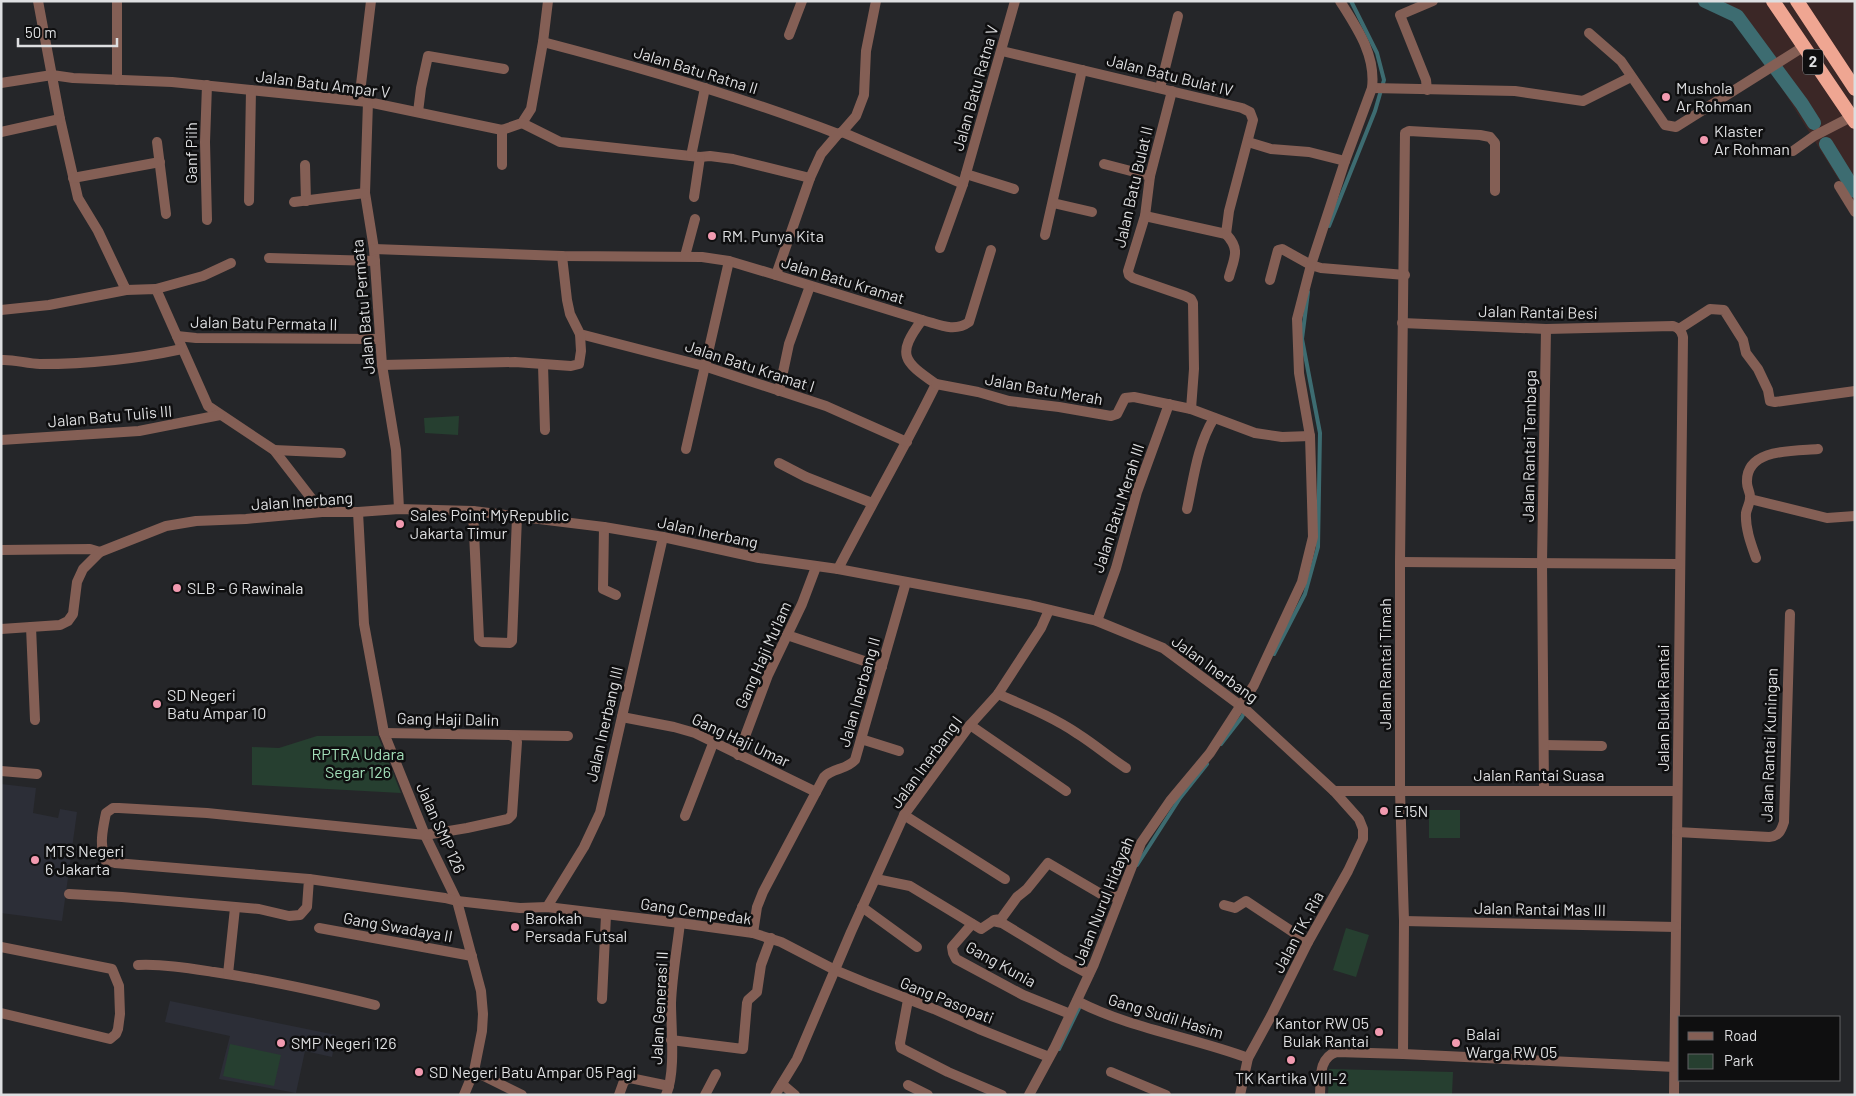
<svg xmlns="http://www.w3.org/2000/svg" width="1856" height="1096" font-family="Barlow,sans-serif">
  <style>
    .commercial { fill: #3b2726 }
    .built { fill: #2c2e37 }
    .green { fill: #263f30 }
    .lines { fill: none; stroke-linecap: round; stroke-linejoin: round }
    .stream { stroke: #3d6c71; stroke-width: 4 }
    .canal { stroke: #3d6c71; stroke-width: 14 }
    .minor { stroke: #845f55; stroke-width: 10 }
    .trunk { stroke: #efa692; stroke-width: 14 }
    .poi-dot { fill: #f29ab0; stroke: #0f0f10; stroke-width: 2 }
    .labels { text-anchor: middle; stroke-width: 5; stroke-linejoin: round; paint-order: stroke }
    .shield { fill: #0f0f10; stroke: #a0a1a2; stroke-width: 1 }
    .shield-label { font-size: 15px; font-weight: bold; fill: #dedfe1 }
    .street-label { font-size: 16px; fill: #dedfe1; stroke: #0f0f10 }
    .poi-label { font-size: 16px; fill: #dedfe1; stroke: #0f0f10; text-anchor: start }
    .park-label { font-size: 16px; fill: #a2deb8; stroke: #0f0f10 }
  </style>
  <rect width="100%" height="100%" fill="#252629"/>
  <!-- commercial -->
  <polygon class="commercial" points="1715,1 1855,1 1855,206 1737,16"/>
  <!-- built -->
  <g class="built">
    <polygon points="1,784 36,788 33,813 58,818 60,809 77,812 62,921 1,913"/>
    <polygon points="170,1001 336,1035 332,1057 305,1051 296,1093 219,1079 230,1036 165,1022"/>
  </g>
  <!-- green -->
  <g class="green">
    <polygon points="459,416 458,435 425,433 424,418"/>
    <polygon points="317,736 378,736 401,793 252,785 252,747 279,748"/>
    <rect x="1429" y="810" width="31" height="28"/>
    <polygon points="1346,928 1369,935 1356,977 1333,970"/>
    <polygon points="230,1044 281,1055 274,1086 223,1076"/>
    <polygon points="1329,1069 1453,1072 1452,1095 1328,1095"/>
  </g>
  <g class="lines">
    <!-- stream -->
    <g class="stream">
      <polyline points="1329,226 1375,111 1384,80 1377,53 1351,1"/>
      <polyline points="1274,654 1305,594 1318,547 1320,433 1302,339 1308,292"/>
      <polyline points="1221,744 1242,717 1251,698"/>
      <polyline points="1137,865 1180,798 1207,764"/>
      <polyline points="1059,1049 1081,1004"/>
    </g>
    <!-- canal -->
    <g class="canal">
      <polyline points="1705,1 1737,16 1802,104 1814,123"/>
      <polyline points="1826,144 1855,191"/>
    </g>
    <!-- minor -->
    <g class="minor">
      <polyline points="38,1 60,119 78,198 98,231 126,290 156,289 208,406 274,450 322,512"/>
      <polyline points="117,1 117,80"/>
      <polyline points="1589,33 1621,61 1665,125 1676,127 1803,47"/>
      <polyline points="789,35 802,1"/>
      <path d="M543,42c100,26 199,55 295,92"/>
      <polyline points="1002,51 1242,108 1250,112 1253,120 1229,211 1226,234 1145,216"/>
      <polyline points="1,83 52,75 73,78 172,82 368,102 502,130 522,123 531,109 543,42 548,1"/>
      <polyline points="207,85 205,142 207,220"/>
      <polyline points="1160,88 1178,16"/>
      <polyline points="1372,88 1515,91 1583,101 1631,77"/>
      <polyline points="1427,90 1426,80 1400,15 1433,1"/>
      <polyline points="1172,91 1150,176 1145,216 1128,271 1129,275 1133,278 1185,296 1191,299 1193,303 1194,369 1191,409"/>
      <polyline points="359,101 371,1"/>
      <polyline points="368,102 365,193 374,249 382,365 396,450 399,509"/>
      <polyline points="418,112 421,88 428,56 504,69"/>
      <polyline points="522,123 560,142 700,157 710,156 733,159 810,178"/>
      <polyline points="1,132 60,119"/>
      <polyline points="842,132 963,184"/>
      <polyline points="157,142 166,214"/>
      <polyline points="1248,142 1271,149 1309,152 1345,161"/>
      <polyline points="1793,151 1814,136 1851,117"/>
      <polyline points="691,156 705,88"/>
      <polyline points="1104,164 1150,176"/>
      <polyline points="305,165 306,201"/>
      <polyline points="502,165 502,130"/>
      <polyline points="966,174 1014,189"/>
      <polyline points="73,178 160,162"/>
      <polyline points="1839,186 1855,212"/>
      <polyline points="694,197 700,157"/>
      <polyline points="249,201 251,90"/>
      <polyline points="294,202 365,193"/>
      <polyline points="1053,203 1092,212"/>
      <path d="M1226,234c15,16 8,24 3,43"/>
      <polyline points="1045,235 1082,70"/>
      <polyline points="940,248 963,184 1015,1"/>
      <path d="M374,249l188,7 140,1 27,4 47,14 146,45c-26,35 -19,41 14,64 -31,63 -66,123 -98,185"/>
      <polyline points="562,256 567,300 570,314 580,334 704,366 826,406 907,442"/>
      <polyline points="685,256 695,219"/>
      <polyline points="269,258 375,261"/>
      <polyline points="776,275 810,178 821,154 838,134 842,132 856,116 864,95 866,51 876,1"/>
      <polyline points="1270,280 1278,250 1282,249 1311,265 1321,268 1405,275"/>
      <polyline points="156,289 203,276 231,263"/>
      <polyline points="1,310 49,305 126,290"/>
      <path d="M922,320c16,4 32,13 47,2l22,-72"/>
      <path d="M1402,323l144,6 127,-3c6,2 8,4 10,11l-9,758"/>
      <polyline points="1679,329 1710,309 1724,310 1743,340 1746,353 1758,369 1768,390 1770,401 1775,402 1855,391"/>
      <polyline points="177,336 196,338 380,339"/>
      <path d="M1,360c13,-1 26,4 39,4 47,0 96,-5 142,-15"/>
      <polyline points="382,365 515,362 571,366 579,364 581,351 580,334"/>
      <polyline points="543,365 545,430"/>
      <polyline points="936,384 978,392 1009,401 1059,407 1111,416 1117,414 1125,398 1134,397 1191,409 1255,433 1282,437 1310,436"/>
      <polyline points="779,391 789,344 810,286"/>
      <polyline points="1,440 139,431 220,415"/>
      <polyline points="686,449 729,261"/>
      <polyline points="274,450 341,453"/>
      <polyline points="779,463 806,477 872,503"/>
      <polyline points="1750,499 1827,518 1855,516"/>
      <path d="M1187,509c7,-32 10,-63 27,-91"/>
      <polyline points="473,511 479,639 482,642 510,643 512,641 517,517"/>
      <polyline points="358,512 364,624 384,733 425,835 457,901 481,991 483,1014 482,1031 474,1071 464,1095"/>
      <polyline points="604,527 603,589 616,595"/>
      <polyline points="1,550 90,549 100,552"/>
      <path d="M1756,558c-5,-14 -11,-30 -10,-45 1,-5 4,-10 4,-15 1,-4 -3,-10 -3,-15 -2,-35 47,-32 71,-34"/>
      <polyline points="1400,562 1679,564"/>
      <polyline points="1097,621 1116,568 1137,492 1169,404"/>
      <polyline points="31,627 35,720"/>
      <polyline points="1,629 60,625 68,621 73,614 77,582 83,569 100,552 166,526 196,521 246,519 322,512 358,512 399,509 473,511 604,527 663,537 759,558 838,569 1030,605 1097,621 1163,648 1245,709 1334,791 1359,819 1363,829 1363,839 1348,871 1308,942 1271,1016 1248,1058 1240,1095"/>
      <polyline points="787,635 882,667"/>
      <path d="M998,694c27,12 55,23 80,40 16,10 31,23 48,34"/>
      <polyline points="622,717 674,727 695,733 816,792"/>
      <polyline points="970,725 1066,791"/>
      <polyline points="384,733 568,736"/>
      <polyline points="861,739 899,751"/>
      <polyline points="1544,745 1602,746"/>
      <polyline points="738,755 768,675 802,604 816,567"/>
      <polyline points="1,771 37,774"/>
      <polyline points="1544,790 1542,563 1546,329"/>
      <polyline points="1334,791 1677,791"/>
      <polyline points="904,815 1005,879"/>
      <polyline points="685,816 714,741"/>
      <path d="M1677,832l92,5c10,-1 12,-6 15,-15l6,-208"/>
      <polyline points="309,879 445,898 457,901 520,908 547,907 680,923 753,933 781,942 835,970 869,984 934,1009 979,1029 1049,1057"/>
      <polyline points="876,879 910,886 981,929 993,921 1002,923 1063,960 1089,974"/>
      <path d="M69,894l53,3 137,12 30,7 11,-1 7,-8 2,-28 -194,-16 -10,-3c-6,-16 -2,-32 1,-47l7,-5h6l88,5 218,22 42,-7 41,-9 4,-4 5,-73 -2,-5 -3,-1"/>
      <polyline points="1224,905 1235,908 1246,901 1308,942"/>
      <polyline points="547,907 584,847 600,813 663,537"/>
      <polyline points="862,907 917,947"/>
      <polyline points="994,920 1001,919 1017,897 1027,889 1048,863 1106,897 1120,896"/>
      <polyline points="1404,921 1676,927"/>
      <polyline points="972,924 952,947 953,953 956,959 1023,995 1070,1014"/>
      <polyline points="319,928 472,956"/>
      <path d="M753,933l4,-26 6,-15 61,-115c9,-9 22,-7 31,-17l51,-178"/>
      <polyline points="1,947 112,969 119,986 120,1014 118,1029 116,1034 110,1039 1,1013"/>
      <path d="M138,965c26,-1 50,3 76,7 54,8 108,20 161,33"/>
      <polyline points="228,974 235,908"/>
      <polyline points="602,999 606,915"/>
      <polyline points="908,1000 900,1043 901,1048 948,1072 1002,1095"/>
      <path d="M1077,1001c54,28 115,36 171,57"/>
      <polyline points="671,1040 743,1049 747,1003 748,1000 757,992 761,965 771,938"/>
      <polyline points="1403,1054 1404,921 1400,791 1400,562 1405,133 1409,131 1480,135 1490,137 1495,143 1495,191"/>
      <polyline points="474,1071 522,1095"/>
      <polyline points="1111,1072 1166,1095"/>
      <polyline points="782,1084 795,1095"/>
      <polyline points="908,1085 928,1095"/>
      <polyline points="619,1095 624,1081 630,1078 669,1086"/>
      <path d="M666,1095c10,-23 5,-67 5,-92 1,-27 6,-54 9,-80"/>
      <polyline points="705,1095 716,1074"/>
      <polyline points="775,1095 797,1059 851,932 904,815 970,725 998,694 1041,628 1049,610"/>
      <path d="M1029,1095l26,-48 39,-83 47,-121 29,-42 40,-48 44,-68 48,-103 11,-45 -1,-36 -2,-65 -11,-63 -2,-54 14,-54 34,-104 27,-73c4,-33 -15,-60 -32,-87"/>
      <path d="M1320,1095c1,-16 -2,-38 17,-43l66,2 272,13"/>
    </g>
    <!-- trunk -->
    <g class="trunk">
      <polyline points="1773,1 1855,122"/>
      <polyline points="1797,1 1855,89"/>
    </g>
  </g>
  <!-- markers -->
  <g class="poi-dot">
    <circle cx="1666" cy="97" r="5"/>
    <circle cx="1704" cy="140" r="5"/>
    <circle cx="712" cy="236" r="5"/>
    <circle cx="400" cy="524" r="5"/>
    <circle cx="177" cy="588" r="5"/>
    <circle cx="157" cy="704" r="5"/>
    <circle cx="1384" cy="811" r="5"/>
    <circle cx="35" cy="860" r="5"/>
    <circle cx="515" cy="927" r="5"/>
    <circle cx="1379" cy="1032" r="5"/>
    <circle cx="281" cy="1043" r="5"/>
    <circle cx="1456" cy="1043" r="5"/>
    <circle cx="1291" cy="1060" r="5"/>
    <circle cx="419" cy="1072" r="5"/>
  </g>
  <g class="labels">
    <!-- shield labels -->
    <rect class="shield" x="1803" y="49.5" width="20" height="25" rx="4"/>
    <g class="shield-label">
      <text x="1813" y="67">2</text>
    </g>
    <!-- street labels -->
    <g class="street-label">
      <text transform="translate(696 70) rotate(17)" y="6">Jalan Batu Ratna II</text>
      <text transform="translate(1170 75) rotate(14)" y="6">Jalan Batu Bulat IV</text>
      <text transform="translate(323 84) rotate(7)" y="6">Jalan Batu Ampar V</text>
      <text transform="translate(975 88) rotate(-74)" y="6">Jalan Batu Ratna V</text>
      <text transform="translate(191 153) rotate(-90)" y="6">Ganf Piih</text>
      <text transform="translate(1133 187) rotate(-77)" y="6">Jalan Batu Bulat II</text>
      <text transform="translate(843 280) rotate(17)" y="6">Jalan Batu Kramat</text>
      <text transform="translate(363 307) rotate(-95)" y="6">Jalan Batu Permata</text>
      <text transform="translate(1538 312) rotate(1)" y="6">Jalan Rantai Besi</text>
      <text transform="translate(264 323) rotate(1)" y="6">Jalan Batu Permata II</text>
      <text transform="translate(750 366) rotate(18)" y="6">Jalan Batu Kramat I</text>
      <text transform="translate(1044 389) rotate(10)" y="6">Jalan Batu Merah</text>
      <text transform="translate(110 416) rotate(-5)" y="6">Jalan Batu Tulis III</text>
      <text transform="translate(1529 446) rotate(-89)" y="6">Jalan Rantai Tembaga</text>
      <text transform="translate(302 501) rotate(-4)" y="6">Jalan Inerbang</text>
      <text transform="translate(1118 508) rotate(-72)" y="6">Jalan Batu Merah III</text>
      <text transform="translate(708 532) rotate(12)" y="6">Jalan Inerbang</text>
      <text transform="translate(763 655) rotate(-66)" y="6">Gang Haji Mu'lam</text>
      <text transform="translate(1385 664) rotate(-90)" y="6">Jalan Rantai Timah</text>
      <text transform="translate(1215 669) rotate(36)" y="6">Jalan Inerbang</text>
      <text transform="translate(859 692) rotate(-74)" y="6">Jalan Inerbang II</text>
      <text transform="translate(1663 708) rotate(-90)" y="6">Jalan Bulak Rantai</text>
      <text transform="translate(448 719) rotate(1)" y="6">Gang Haji Dalin</text>
      <text transform="translate(604 724) rotate(-77)" y="6">Jalan Inerbang III</text>
      <text transform="translate(741 740) rotate(25)" y="6">Gang Haji Umar</text>
      <text transform="translate(1769 745) rotate(-88)" y="6">Jalan Rantai Kuningan</text>
      <text transform="translate(926 762) rotate(-54)" y="6">Jalan Inerbang I</text>
      <text x="1539" y="781">Jalan Rantai Suasa</text>
      <text transform="translate(441 828) rotate(66)" y="6">Jalan SMP 126</text>
      <text transform="translate(1103 901) rotate(-68)" y="6">Jalan Nurul Hidayah</text>
      <text transform="translate(1540 909) rotate(1)" y="6">Jalan Rantai Mas III</text>
      <text transform="translate(696 911) rotate(8)" y="6">Gang Cempedak</text>
      <text transform="translate(398 927) rotate(10)" y="6">Gang Swadaya II</text>
      <text transform="translate(1298 932) rotate(-62)" y="6">Jalan TK. Ria</text>
      <text transform="translate(1001 964) rotate(29)" y="6">Gang Kunia</text>
      <text transform="translate(947 1000) rotate(22)" y="6">Gang Pasopati</text>
      <text transform="translate(659 1008) rotate(-87)" y="6">Jalan Generasi II</text>
      <text transform="translate(1166 1016) rotate(17)" y="6">Gang Sudil Hasim</text>
    </g>
    <!-- poi labels -->
    <g class="poi-label">
      <text x="1676" y="94">Mushola<tspan x="1676" dy="18">Ar Rohman</tspan></text>
      <text x="1714" y="137">Klaster<tspan x="1714" dy="18">Ar Rohman</tspan></text>
      <text x="722" y="242">RM. Punya Kita</text>
      <text x="410" y="521">Sales Point MyRepublic<tspan x="410" dy="18">Jakarta Timur</tspan></text>
      <text x="187" y="594">SLB - G Rawinala</text>
      <text x="167" y="701">SD Negeri<tspan x="167" dy="18">Batu Ampar 10</tspan></text>
      <text x="1394" y="817">E15N</text>
      <text x="45" y="857">MTS Negeri<tspan x="45" dy="18">6 Jakarta</tspan></text>
      <text x="525" y="924">Barokah<tspan x="525" dy="18">Persada Futsal</tspan></text>
      <text x="1369" y="1029" text-anchor="end">Kantor RW 05<tspan x="1369" dy="18">Bulak Rantai</tspan></text>
      <text x="1466" y="1040">Balai<tspan x="1466" dy="18">Warga RW 05</tspan></text>
      <text x="291" y="1049">SMP Negeri 126</text>
      <text x="429" y="1078">SD Negeri Batu Ampar 05 Pagi</text>
      <text x="1291" y="1084" text-anchor="middle">TK Kartika VIII-2</text>
    </g>
    <!-- park labels -->
    <g class="park-label">
      <text x="358" y="760">RPTRA Udara<tspan x="358" dy="18">Segar 126</tspan></text>
    </g>
  </g>
  <!-- border -->
  <rect width="1856" height="1096" fill="none" stroke="#dedfe1" stroke-width="5"/>
  <!-- legend -->
  <rect x="1678" y="1016" width="162" height="65" fill="#0f0f10" stroke="#626264"/>
  <rect x="1688" y="1032" width="25" height="8" fill="#845f55" stroke="#626264"/>
  <text x="1724" y="1041" font-size="15" fill="#dedfe1">Road</text>
  <rect x="1688" y="1054" width="25" height="15" fill="#263f30" stroke="#626264"/>
  <text x="1724" y="1066" font-size="15" fill="#dedfe1">Park</text>
  <!-- scale -->
  <path d="M18 38v8h99v-8" fill="none" stroke="#dedfe1" stroke-width="2.5"/>
  <text x="25" y="38" font-size="15" fill="#dedfe1" stroke="#0f0f10" stroke-width="4" paint-order="stroke">50 m</text>
</svg>
